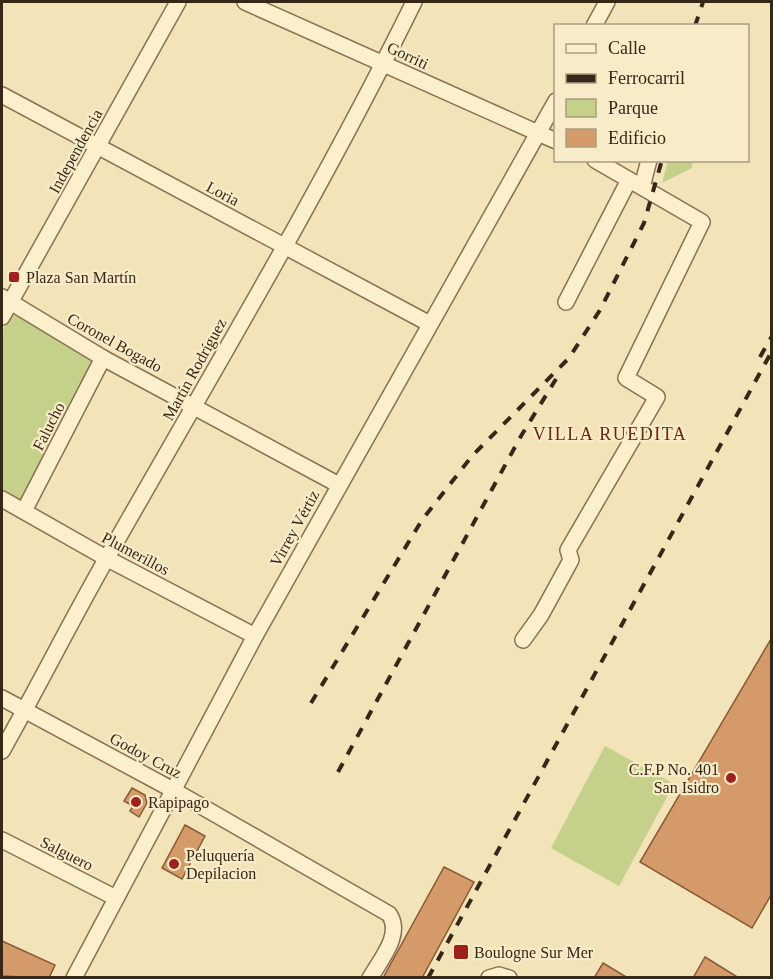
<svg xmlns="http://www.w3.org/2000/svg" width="773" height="979" font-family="'Times New Roman',serif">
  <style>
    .green { fill: #c5d08b }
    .building { fill: #d49a6a; stroke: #8a5a35; stroke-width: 1.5 }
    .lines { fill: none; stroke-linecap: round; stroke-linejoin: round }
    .minor-casing { stroke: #897152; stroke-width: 18 }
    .minor { stroke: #fcefcb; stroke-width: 15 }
    .rail { stroke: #362819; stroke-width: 4; stroke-dasharray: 10 10; stroke-linecap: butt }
    .poi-dot { fill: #9d211c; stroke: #f8ecc8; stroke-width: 2 }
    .labels { text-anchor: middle; stroke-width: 4.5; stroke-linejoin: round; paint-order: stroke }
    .street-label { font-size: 16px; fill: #362819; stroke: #f8ecc8 }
    .poi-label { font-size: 16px; fill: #362819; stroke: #f8ecc8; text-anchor: start }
    .neighbourhood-label { font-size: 18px; letter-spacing: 1.5px; fill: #662914; stroke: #f8ecc8 }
  </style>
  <rect width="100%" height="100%" fill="#f2e3b8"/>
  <!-- green -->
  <g class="green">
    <polygon points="668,161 692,161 692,168 662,183"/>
    <polygon points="20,315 95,360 20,505 2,494 2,332 10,316"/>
    <polygon points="605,746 674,784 619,886 551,848"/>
  </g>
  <!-- building -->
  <g class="building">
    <polygon points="771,639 771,895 752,928 640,862"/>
    <polygon points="132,788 145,795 147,803 139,817 130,811 133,806 124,801"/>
    <polygon points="185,825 205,836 182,879 162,868"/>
    <polygon points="444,867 474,882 422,978 383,978"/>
    <polygon points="2,941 55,965 49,978 2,976"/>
    <polygon points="705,957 739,978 693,978"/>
    <polygon points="603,963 628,978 594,978"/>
  </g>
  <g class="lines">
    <!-- minor casing -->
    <g class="minor-casing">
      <g id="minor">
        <polyline points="245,2 556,141"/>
        <polyline points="594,26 607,2"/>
        <polyline points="2,95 428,323"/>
        <polyline points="642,187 649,160"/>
        <polyline points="2,297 103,358 339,485"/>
        <polyline points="566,302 629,180"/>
        <polyline points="2,317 178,2"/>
        <polyline points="2,499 106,558 255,636"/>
        <polyline points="24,511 103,358"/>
        <polyline points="523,640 541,615 571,560 568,550 657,397 626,378 702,222 595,160"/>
        <path d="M2,698l171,92 216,124c14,20 -8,45 -19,64"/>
        <path d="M2,751c36,-64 69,-130 106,-195 104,-183 213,-365 306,-554"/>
        <polyline points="2,840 116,898"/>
        <polyline points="74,978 255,636 556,101"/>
        <polyline points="489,978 499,975 509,978"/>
      </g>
    </g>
    <!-- minor -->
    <use href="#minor" class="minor"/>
    <!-- rail -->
    <g class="rail">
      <polyline points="695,26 703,2"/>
      <polyline points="760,357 772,336"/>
      <polyline points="311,703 422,520 472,456 569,358 600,310 644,223 662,160"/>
      <polyline points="338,772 521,436 556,379"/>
      <polyline points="428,978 772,351"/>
    </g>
  </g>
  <!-- markers -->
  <g class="poi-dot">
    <rect x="8" y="271" width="12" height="12" rx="3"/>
    <circle cx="731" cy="778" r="6"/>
    <circle cx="136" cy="802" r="6"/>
    <circle cx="174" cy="864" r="6"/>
    <rect x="453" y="944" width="16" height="16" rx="3"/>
  </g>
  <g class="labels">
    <!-- street labels -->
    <g class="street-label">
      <text transform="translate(408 55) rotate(25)" y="6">Gorriti</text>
      <text transform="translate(75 151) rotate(-61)" y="6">Independencia</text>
      <text transform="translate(223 193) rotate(28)" y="6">Loria</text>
      <text transform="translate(115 342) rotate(29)" y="6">Coronel Bogado</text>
      <text transform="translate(194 369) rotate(-61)" y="6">Martín Rodríguez</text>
      <text transform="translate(48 426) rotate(-63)" y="6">Falucho</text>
      <text transform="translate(294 528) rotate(-61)" y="6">Virrey Vértiz</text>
      <text transform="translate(136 553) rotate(28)" y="6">Plumerillos</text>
      <text transform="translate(146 755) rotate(28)" y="6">Godoy Cruz</text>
      <text transform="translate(67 853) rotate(27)" y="6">Salguero</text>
    </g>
    <!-- poi labels -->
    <g class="poi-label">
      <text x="26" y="283">Plaza San Martín</text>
      <text x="719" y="775" text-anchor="end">C.F.P No. 401<tspan x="719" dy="18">San Isidro</tspan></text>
      <text x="148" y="808">Rapipago</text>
      <text x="186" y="861">Peluquería<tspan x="186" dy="18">Depilacion</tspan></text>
      <text x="474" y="958">Boulogne Sur Mer</text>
    </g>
    <!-- neighbourhood labels -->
    <g class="neighbourhood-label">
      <text x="610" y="440">VILLA RUEDITA</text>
    </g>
  </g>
  <!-- border -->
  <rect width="773" height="979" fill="none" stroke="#362819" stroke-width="6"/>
  <!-- legend -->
  <rect x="554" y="24" width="195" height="138" fill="#f8ecc8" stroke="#aa9e82" stroke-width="1.5"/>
  <rect x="566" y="44" width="30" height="9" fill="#fcefcb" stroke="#aa9e82" stroke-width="1.5"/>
  <text x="608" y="54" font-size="18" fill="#362819">Calle</text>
  <rect x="566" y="74" width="30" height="9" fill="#362819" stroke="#aa9e82" stroke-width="1.5"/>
  <text x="608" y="84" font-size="18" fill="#362819">Ferrocarril</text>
  <rect x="566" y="99" width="30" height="18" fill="#c5d08b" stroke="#aa9e82" stroke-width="1.5"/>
  <text x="608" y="114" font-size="18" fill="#362819">Parque</text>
  <rect x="566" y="129" width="30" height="18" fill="#d49a6a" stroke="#aa9e82" stroke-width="1.5"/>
  <text x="608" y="144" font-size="18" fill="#362819">Edificio</text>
</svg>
